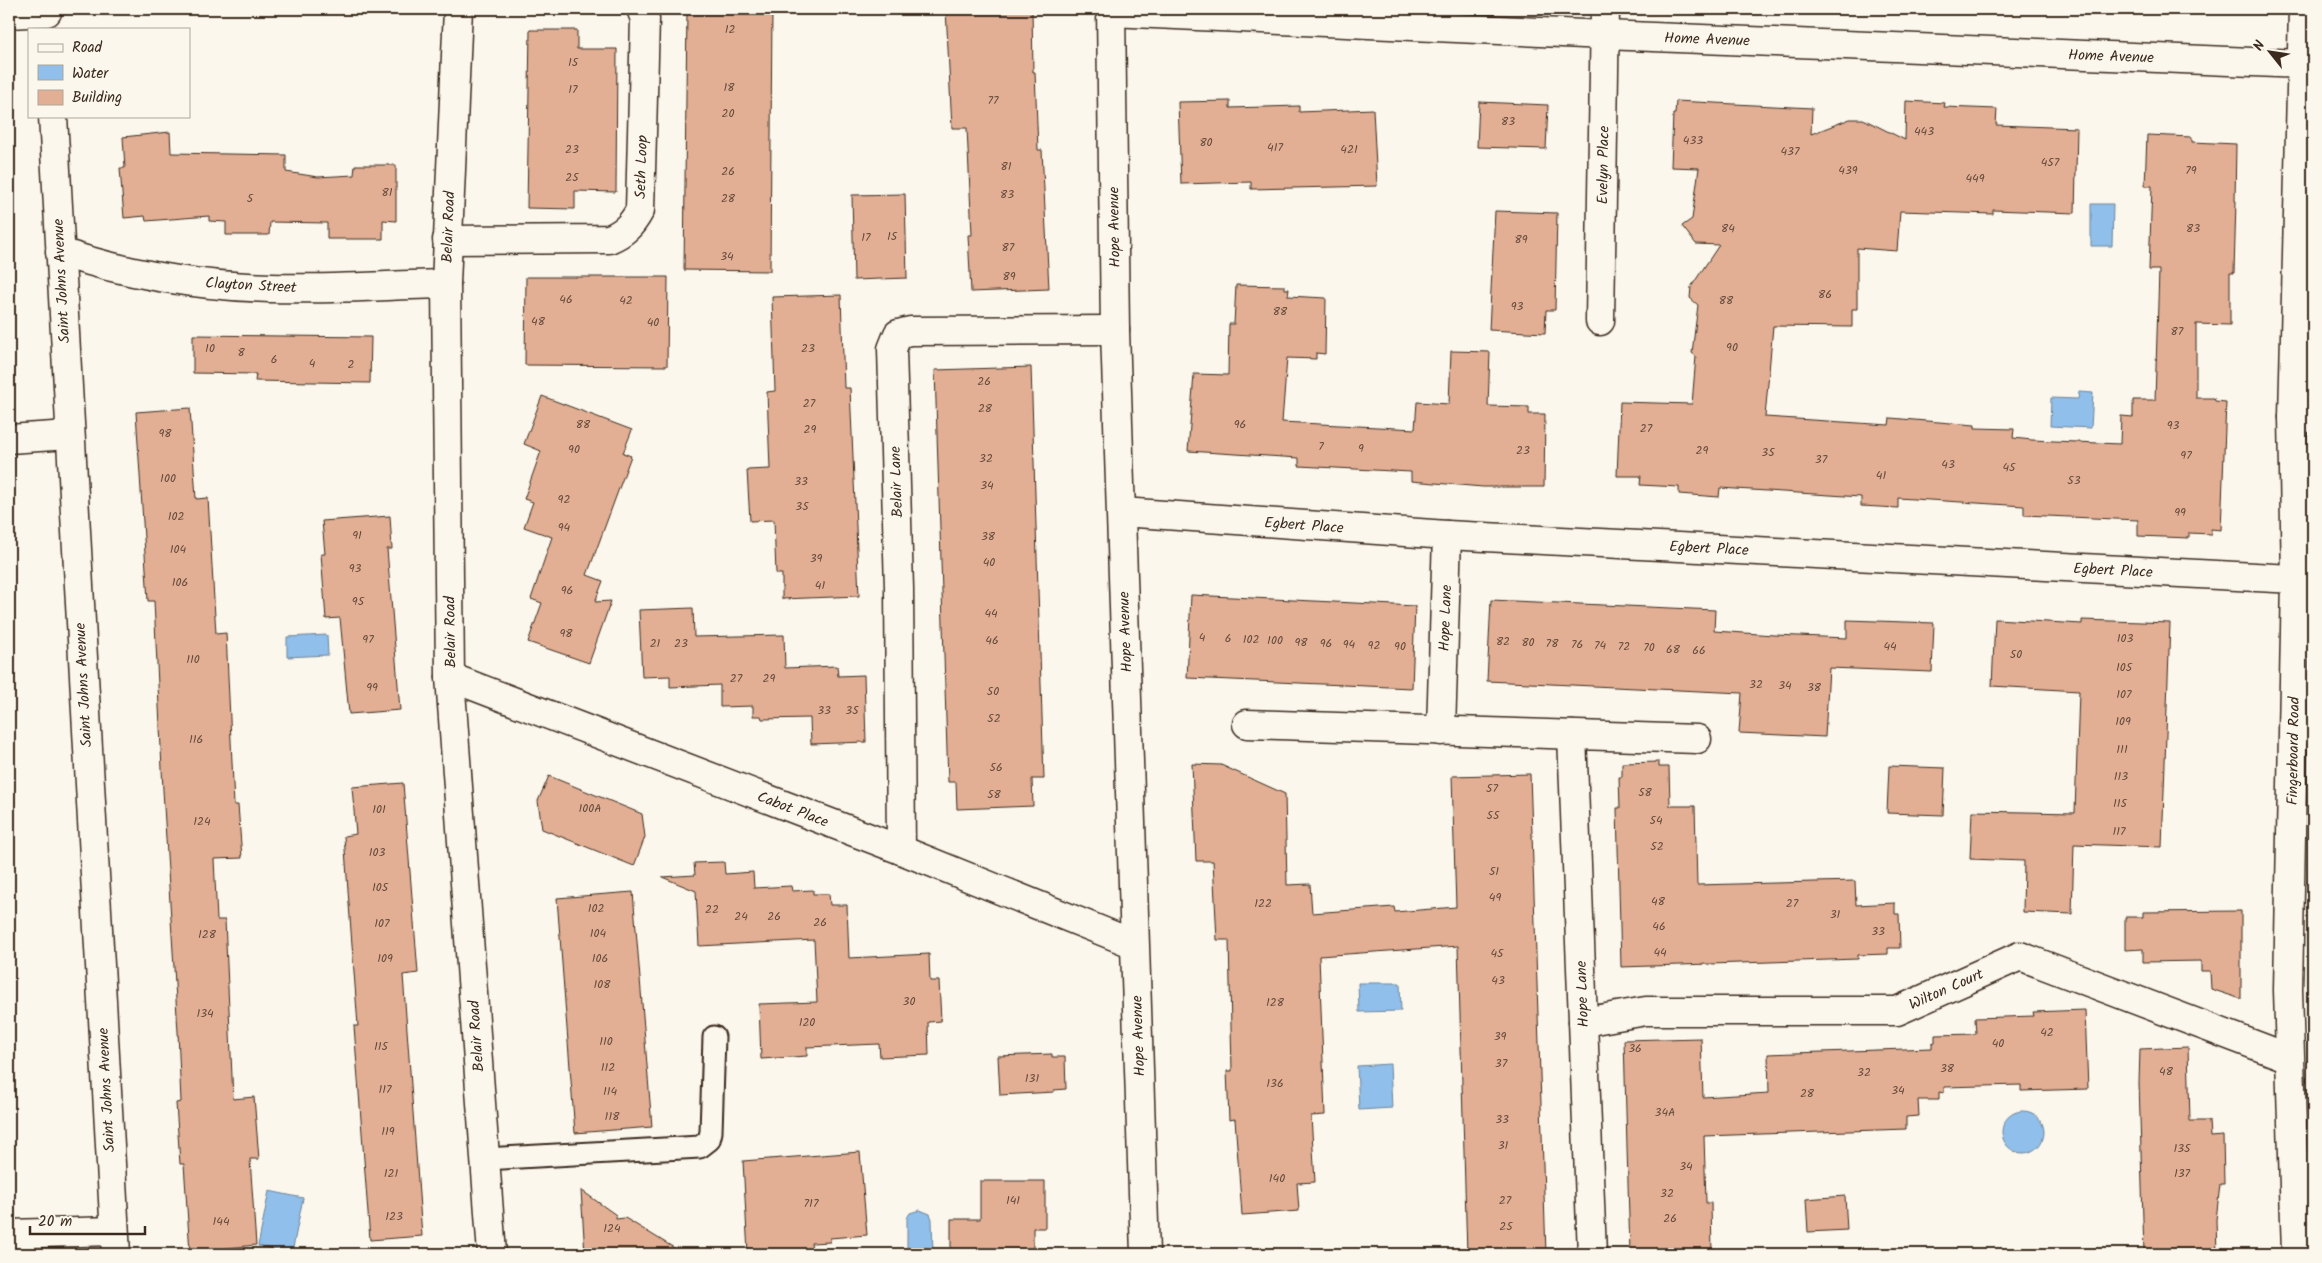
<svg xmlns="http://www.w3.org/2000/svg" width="2322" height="1263" font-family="Kalam,sans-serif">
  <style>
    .water { fill: #8fbfea; stroke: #6d8398 }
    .building { fill: #e2af94; stroke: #3b2a1e }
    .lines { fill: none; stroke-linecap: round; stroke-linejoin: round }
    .lane-casing { stroke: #3b2a1e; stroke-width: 25 }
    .street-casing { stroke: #3b2a1e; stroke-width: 31 }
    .secondary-casing { stroke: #3b2a1e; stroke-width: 31 }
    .lane { stroke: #fbf7ec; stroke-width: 21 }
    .street { stroke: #fbf7ec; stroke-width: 28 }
    .secondary { stroke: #fbf7ec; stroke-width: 28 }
    .labels { text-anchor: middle; stroke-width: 4.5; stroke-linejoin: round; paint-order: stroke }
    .number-label { font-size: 12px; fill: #654b3c }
    .street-label { font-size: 15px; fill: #3b2a1e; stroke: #fbf7ec }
  </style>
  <rect width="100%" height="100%" fill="#fbf7ec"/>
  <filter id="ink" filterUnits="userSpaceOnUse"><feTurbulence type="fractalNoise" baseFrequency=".02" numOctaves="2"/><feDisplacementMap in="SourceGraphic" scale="10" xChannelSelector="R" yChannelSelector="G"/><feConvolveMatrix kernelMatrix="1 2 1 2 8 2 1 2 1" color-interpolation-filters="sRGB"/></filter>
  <g filter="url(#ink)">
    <!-- water -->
    <g class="water">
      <polygon points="2091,204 2113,204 2112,246 2091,246"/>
      <polygon points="2079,392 2093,393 2091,428 2050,426 2051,398 2078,399"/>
      <polygon points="327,635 328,655 287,657 287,637"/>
      <polygon points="1358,983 1400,983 1401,1011 1359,1012"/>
      <polygon points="1390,1064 1392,1108 1359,1110 1357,1066"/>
      <circle cx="2023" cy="1132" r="21"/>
      <polygon points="269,1191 303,1198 292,1253 258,1246"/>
      <polygon points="920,1210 930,1214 932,1219 933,1254 907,1254 907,1218 910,1213"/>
    </g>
    <!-- building -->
    <g class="building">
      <polygon points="687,9 772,9 770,271 684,270"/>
      <polygon points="946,9 1032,9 1033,72 1035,72 1038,150 1042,150 1049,289 971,292 968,235 972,235 967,128 952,128"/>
      <polygon points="530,30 577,30 577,49 617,49 616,192 575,191 575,209 527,208"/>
      <polygon points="1230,101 1230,108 1299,106 1299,112 1373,109 1377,186 1251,189 1251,182 1181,184 1178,102"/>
      <polygon points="1676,101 1812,108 1811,134 1850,119 1863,119 1905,140 1906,101 1945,103 1944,107 1997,109 1996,125 2077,128 2075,213 1993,210 1993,214 1900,211 1897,251 1857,248 1857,309 1852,309 1852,327 1773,326 1765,417 1889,425 1890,418 1975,425 1975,428 2014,429 2013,438 2032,440 2120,444 2121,416 2133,417 2133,400 2155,400 2159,270 2149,270 2152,186 2145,186 2147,135 2192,137 2192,142 2236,144 2235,201 2236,201 2234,273 2230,273 2230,325 2196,324 2196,398 2214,398 2215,401 2226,402 2221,530 2211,529 2211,534 2189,533 2189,538 2138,536 2138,520 2024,515 2024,506 1898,498 1898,508 1861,506 1861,497 1720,488 1719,497 1679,494 1679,487 1640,485 1641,476 1617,476 1620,402 1692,404 1696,356 1692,353 1698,305 1690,298 1691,287 1719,245 1696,244 1682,226 1692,219 1699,168 1671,167 1673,114 1675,114"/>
      <polygon points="1479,102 1548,105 1546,149 1477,147"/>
      <polygon points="170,132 171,153 286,155 286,172 318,177 354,175 355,165 396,165 396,221 383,220 383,239 327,239 327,223 270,222 269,235 226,235 226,222 209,221 209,216 146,221 145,216 124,218 120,168 125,168 123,137"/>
      <polygon points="905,194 907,278 854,280 852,195"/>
      <polygon points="1495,211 1557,213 1555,310 1546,310 1545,333 1489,330"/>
      <polygon points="526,277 668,277 667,366 525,365"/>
      <polygon points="1236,285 1285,286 1285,289 1289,289 1288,296 1326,298 1325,354 1316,353 1316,359 1287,358 1282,422 1415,429 1417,402 1449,404 1451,351 1490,352 1488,406 1529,407 1529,414 1545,414 1544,487 1483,487 1411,481 1411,472 1299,466 1299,458 1188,451 1194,374 1228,375 1229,324 1234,324"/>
      <polygon points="841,295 844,388 850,388 859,596 782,599 782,574 776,574 774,520 750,521 747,470 770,469 767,392 775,391 772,297"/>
      <polygon points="193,335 371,337 370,383 255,381 256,374 193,373"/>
      <polygon points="1031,367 1044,779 1032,779 1033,806 957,809 956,782 948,782 935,370"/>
      <polygon points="542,396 632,430 623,453 631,456 587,575 603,581 595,602 611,601 589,663 528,642 542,603 531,599 552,537 524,527 533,502 524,499 541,451 524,444"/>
      <polygon points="190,408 196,499 208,498 216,634 226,633 234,805 238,805 242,858 214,859 217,920 225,920 233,1099 254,1097 259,1159 250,1159 256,1245 190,1252 184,1164 180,1164 176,1103 181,1102 178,1032 163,790 154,601 148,601 136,412"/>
      <polygon points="390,516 392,549 387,549 400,710 349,714 340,618 326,619 321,554 325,554 322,521"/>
      <polygon points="1191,595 1415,606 1412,688 1187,678"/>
      <polygon points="1491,600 1715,610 1714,631 1774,635 1847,638 1847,620 1934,623 1932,672 1829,668 1825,737 1739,733 1742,693 1487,681"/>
      <polygon points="693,608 694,637 784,635 785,668 837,666 838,676 864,675 866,742 811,744 810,718 762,719 761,716 753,716 753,706 720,707 720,685 670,687 670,676 642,677 639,610"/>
      <polygon points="1995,619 2082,624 2082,620 2170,623 2162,847 2074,844 2072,914 2023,912 2024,861 1970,859 1972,811 2075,813 2079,691 1992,686"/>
      <polygon points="1659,762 1659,767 1669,767 1670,806 1695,806 1697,885 1855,881 1856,905 1895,903 1895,914 1899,914 1900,948 1888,948 1888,954 1858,955 1858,959 1621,967 1617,808 1620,808 1619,777 1622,777 1622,763"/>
      <polygon points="1192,764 1221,765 1285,794 1287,885 1310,884 1312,913 1394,907 1395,912 1456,907 1452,776 1530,774 1546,1254 1467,1254 1458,946 1319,956 1325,1115 1311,1116 1315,1182 1297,1183 1299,1211 1242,1215 1235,1119 1229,1120 1227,1071 1232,1071 1229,940 1217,940 1213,861 1196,861"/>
      <polygon points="1889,766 1945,768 1943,815 1887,813"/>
      <polygon points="549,776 642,814 645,837 634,866 542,829 538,801"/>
      <polygon points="403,783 418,973 403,975 422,1236 370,1240 354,1026 358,1026 344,836 356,834 352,787"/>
      <polygon points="724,862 725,874 753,872 754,888 791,886 792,891 813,890 813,894 829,894 830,905 847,905 849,958 929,954 930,981 939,981 941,1021 928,1022 929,1055 880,1057 879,1044 807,1047 807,1056 761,1059 759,1004 817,1002 814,940 699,946 696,891 662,877 695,875 694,863"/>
      <polygon points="633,892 652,1127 575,1133 557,898"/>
      <polygon points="2241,911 2241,999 2211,989 2210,971 2201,971 2201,961 2143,962 2143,949 2125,950 2125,917 2143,917 2143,912"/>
      <polygon points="2085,1010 2088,1089 2021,1091 2021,1085 1944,1087 1944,1093 1939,1092 1939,1100 1918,1100 1919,1116 1906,1117 1906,1129 1704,1136 1706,1203 1711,1203 1712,1254 1630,1254 1624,1040 1701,1038 1703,1097 1769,1093 1768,1054 1932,1048 1932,1043 1935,1042 1935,1035 1976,1034 1975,1018 2034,1016 2033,1012"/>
      <polygon points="2188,1047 2190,1121 2209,1121 2210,1137 2223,1136 2224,1184 2220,1184 2216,1220 2217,1254 2144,1254 2139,1083 2140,1049"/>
      <polygon points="1052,1054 1052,1057 1065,1057 1066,1089 1054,1090 1054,1092 1000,1095 998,1056"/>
      <polygon points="860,1152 867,1235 830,1238 830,1242 811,1243 812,1252 748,1254 743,1161"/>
      <polygon points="980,1181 1045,1181 1045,1228 1033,1228 1033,1251 951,1251 951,1219 980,1219"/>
      <polygon points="581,1190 616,1215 616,1219 625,1218 684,1254 585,1254"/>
      <polygon points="1845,1196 1847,1230 1808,1232 1806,1199"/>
    </g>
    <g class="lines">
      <!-- lane casing -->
      <g class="lane-casing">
        <g id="lane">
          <polyline points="2293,732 2313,733"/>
          <polyline points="485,1159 700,1147 709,1140 711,1132 714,1037"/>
        </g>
      </g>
      <!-- street casing -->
      <g class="street-casing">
        <g id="street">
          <polyline points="458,9 446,284 450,677 492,1254"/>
          <polyline points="1111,9 1115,330 1145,1254"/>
          <polyline points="1111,12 1605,35 2302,64"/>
          <polyline points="9,14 47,12"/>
          <polyline points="53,116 116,1254"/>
          <path d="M447,240l162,-1c15,-6 23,-14 31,-29l5,-191 -4,-10"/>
          <path d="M60,252c66,22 140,34 210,36 58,2 117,-3 176,-4"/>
          <polyline points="1600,321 1605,9"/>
          <polyline points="2293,417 2313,418"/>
          <polyline points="9,439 69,435"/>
          <polyline points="1122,512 1447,535 2296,579"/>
          <polyline points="450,677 901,850 1134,944"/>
          <polyline points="1247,724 1697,739"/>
          <polyline points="1441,731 1447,535"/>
          <polyline points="1572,735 1592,1254"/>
          <polyline points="901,850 899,588 892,349 898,334 910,331 1115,330"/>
          <polyline points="1583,1022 1646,1011 1897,1011 2020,956 2289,1058"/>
          <polyline points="9,1234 114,1231"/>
        </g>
      </g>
      <!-- secondary casing -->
      <g class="secondary-casing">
        <polyline id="secondary" points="2296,1254 2288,990 2296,579 2293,417 2303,9"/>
      </g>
      <!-- lane -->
      <use href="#lane" class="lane"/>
      <!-- street -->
      <use href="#street" class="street"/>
      <!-- secondary -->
      <use href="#secondary" class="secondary"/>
    </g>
  </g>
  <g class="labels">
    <!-- number labels -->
    <g class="number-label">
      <text x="730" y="33">12</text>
      <text x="573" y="66">15</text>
      <text x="729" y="91">18</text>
      <text x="573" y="93">17</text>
      <text x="993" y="104">77</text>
      <text x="728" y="117">20</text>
      <text x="1508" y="125">83</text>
      <text x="1924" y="135">443</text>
      <text x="1693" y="144">433</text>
      <text x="1206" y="146">80</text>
      <text x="1275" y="151">417</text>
      <text x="572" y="153">23</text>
      <text x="1349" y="153">421</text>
      <text x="1790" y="155">437</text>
      <text x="2050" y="166">457</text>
      <text x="1006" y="170">81</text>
      <text x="1848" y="174">439</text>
      <text x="2191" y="174">79</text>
      <text x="728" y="175">26</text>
      <text x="572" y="181">25</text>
      <text x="1975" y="182">449</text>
      <text x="387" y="196">81</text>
      <text x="1007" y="198">83</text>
      <text x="250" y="202">5</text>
      <text x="728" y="202">28</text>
      <text x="1728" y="232">84</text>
      <text x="2193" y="232">83</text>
      <text x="892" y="240">15</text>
      <text x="866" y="241">17</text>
      <text x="1521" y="243">89</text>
      <text x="1008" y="251">87</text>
      <text x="727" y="260">34</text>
      <text x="1009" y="280">89</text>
      <text x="1825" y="298">86</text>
      <text x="566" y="303">46</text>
      <text x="626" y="304">42</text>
      <text x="1726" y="304">88</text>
      <text x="1517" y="310">93</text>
      <text x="1280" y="315">88</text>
      <text x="538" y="325">48</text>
      <text x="653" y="326">40</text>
      <text x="2177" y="335">87</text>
      <text x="1732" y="351">90</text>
      <text x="210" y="352">10</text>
      <text x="808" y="352">23</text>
      <text x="241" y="356">8</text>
      <text x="274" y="363">6</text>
      <text x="312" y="367">4</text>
      <text x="351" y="368">2</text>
      <text x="984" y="385">26</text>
      <text x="809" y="407">27</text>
      <text x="985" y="412">28</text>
      <text x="583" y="428">88</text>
      <text x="1240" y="428">96</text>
      <text x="2173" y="429">93</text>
      <text x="1646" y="432">27</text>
      <text x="810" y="433">29</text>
      <text x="165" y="437">98</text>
      <text x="1321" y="450">7</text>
      <text x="1361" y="452">9</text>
      <text x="574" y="453">90</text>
      <text x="1523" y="454">23</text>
      <text x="1702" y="454">29</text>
      <text x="1768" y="456">35</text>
      <text x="2186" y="459">97</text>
      <text x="986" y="462">32</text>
      <text x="1821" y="463">37</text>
      <text x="1948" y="468">43</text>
      <text x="2009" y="471">45</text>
      <text x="1881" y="479">41</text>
      <text x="168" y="482">100</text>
      <text x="2074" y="484">53</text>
      <text x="801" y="485">33</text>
      <text x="987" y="489">34</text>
      <text x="564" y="503">92</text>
      <text x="802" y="510">35</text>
      <text x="2180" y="516">99</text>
      <text x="176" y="520">102</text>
      <text x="564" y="531">94</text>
      <text x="357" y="539">91</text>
      <text x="988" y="540">38</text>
      <text x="178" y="553">104</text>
      <text x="816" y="562">39</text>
      <text x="989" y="566">40</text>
      <text x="355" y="572">93</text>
      <text x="180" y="586">106</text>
      <text x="820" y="589">41</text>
      <text x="567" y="594">96</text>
      <text x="358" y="605">95</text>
      <text x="991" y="617">44</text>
      <text x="566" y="637">98</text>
      <text x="1202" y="641">4</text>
      <text x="1228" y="642">6</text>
      <text x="2125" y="642">103</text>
      <text x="368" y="643">97</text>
      <text x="1251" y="643">102</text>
      <text x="992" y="644">46</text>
      <text x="1275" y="644">100</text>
      <text x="1503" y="645">82</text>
      <text x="1301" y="646">98</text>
      <text x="1528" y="646">80</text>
      <text x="655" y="647">21</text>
      <text x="681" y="647">23</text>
      <text x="1326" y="647">96</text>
      <text x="1552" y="647">78</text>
      <text x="1349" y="648">94</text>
      <text x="1577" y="648">76</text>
      <text x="1374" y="649">92</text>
      <text x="1600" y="649">74</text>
      <text x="1400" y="650">90</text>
      <text x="1624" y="650">72</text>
      <text x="1890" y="650">44</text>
      <text x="1649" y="651">70</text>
      <text x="1673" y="653">68</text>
      <text x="1699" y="654">66</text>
      <text x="2016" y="658">50</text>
      <text x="193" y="663">110</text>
      <text x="2124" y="671">105</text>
      <text x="736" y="682">27</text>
      <text x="769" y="682">29</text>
      <text x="1756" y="688">32</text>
      <text x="1785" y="689">34</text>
      <text x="372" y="691">99</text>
      <text x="1814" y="691">38</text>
      <text x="993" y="695">50</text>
      <text x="2124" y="698">107</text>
      <text x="824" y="714">33</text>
      <text x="852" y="714">35</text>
      <text x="994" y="722">52</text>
      <text x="2123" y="725">109</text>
      <text x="196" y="743">116</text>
      <text x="2122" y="753">111</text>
      <text x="996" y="771">56</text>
      <text x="2121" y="780">113</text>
      <text x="1492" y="792">57</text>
      <text x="1645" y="796">58</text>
      <text x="994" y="798">58</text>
      <text x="2120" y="807">115</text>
      <text x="590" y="812">100A</text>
      <text x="379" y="813">101</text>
      <text x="1493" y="819">55</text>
      <text x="1656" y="824">54</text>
      <text x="202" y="825">124</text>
      <text x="2119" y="835">117</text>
      <text x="1657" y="850">52</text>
      <text x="377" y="856">103</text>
      <text x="1494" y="875">51</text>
      <text x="380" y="891">105</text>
      <text x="1495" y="901">49</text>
      <text x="1658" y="905">48</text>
      <text x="1263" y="907">122</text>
      <text x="1792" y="907">27</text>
      <text x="596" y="912">102</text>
      <text x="712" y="913">22</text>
      <text x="1835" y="918">31</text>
      <text x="741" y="920">24</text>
      <text x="774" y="920">26</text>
      <text x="820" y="926">26</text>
      <text x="382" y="927">107</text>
      <text x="1659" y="930">46</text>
      <text x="1878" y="935">33</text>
      <text x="598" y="937">104</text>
      <text x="207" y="938">128</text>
      <text x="1660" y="956">44</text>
      <text x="1497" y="957">45</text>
      <text x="385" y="962">109</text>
      <text x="600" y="962">106</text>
      <text x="1498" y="984">43</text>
      <text x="602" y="988">108</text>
      <text x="909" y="1005">30</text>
      <text x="1275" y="1006">128</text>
      <text x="205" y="1017">134</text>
      <text x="807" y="1026">120</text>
      <text x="2047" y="1036">42</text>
      <text x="1500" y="1040">39</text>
      <text x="606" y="1045">110</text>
      <text x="1998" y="1047">40</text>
      <text x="381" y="1050">115</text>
      <text x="1635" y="1052">36</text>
      <text x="1501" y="1067">37</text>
      <text x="608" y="1071">112</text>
      <text x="1947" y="1072">38</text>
      <text x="2166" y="1075">48</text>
      <text x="1864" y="1076">32</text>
      <text x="1032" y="1082">131</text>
      <text x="1275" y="1087">136</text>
      <text x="385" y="1093">117</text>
      <text x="1898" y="1094">34</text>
      <text x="610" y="1095">114</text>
      <text x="1807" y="1097">28</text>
      <text x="1665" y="1116">34A</text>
      <text x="612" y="1120">118</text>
      <text x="1502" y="1123">33</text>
      <text x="388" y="1135">119</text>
      <text x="1503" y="1149">31</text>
      <text x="2182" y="1152">135</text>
      <text x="1686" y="1170">34</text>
      <text x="391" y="1177">121</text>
      <text x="2182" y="1177">137</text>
      <text x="1277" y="1182">140</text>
      <text x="1667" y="1197">32</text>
      <text x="1013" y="1204">141</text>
      <text x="1505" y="1204">27</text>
      <text x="811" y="1207">717</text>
      <text x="394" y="1220">123</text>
      <text x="1670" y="1222">26</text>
      <text x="221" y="1225">144</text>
      <text x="1506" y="1230">25</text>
      <text x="612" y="1232">124</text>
    </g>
    <!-- street labels -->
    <g class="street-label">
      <text transform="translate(1707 39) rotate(2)" y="5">Home Avenue</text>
      <text transform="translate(2111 56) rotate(2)" y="5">Home Avenue</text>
      <text transform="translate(1603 165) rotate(-89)" y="5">Evelyn Place</text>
      <text transform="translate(641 167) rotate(-88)" y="5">Seth Loop</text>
      <text transform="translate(448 227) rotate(-88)" y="5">Belair Road</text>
      <text transform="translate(1114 227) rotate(-91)" y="5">Hope Avenue</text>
      <text transform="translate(61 281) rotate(-93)" y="5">Saint Johns Avenue</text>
      <text transform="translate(251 285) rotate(3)" y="5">Clayton Street</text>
      <text transform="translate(896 482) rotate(-92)" y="5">Belair Lane</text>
      <text transform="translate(1304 525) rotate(4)" y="5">Egbert Place</text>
      <text transform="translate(1709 548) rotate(3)" y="5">Egbert Place</text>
      <text transform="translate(2113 570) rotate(3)" y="5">Egbert Place</text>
      <text transform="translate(1445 618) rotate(-88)" y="5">Hope Lane</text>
      <text transform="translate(450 632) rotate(-91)" y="5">Belair Road</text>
      <text transform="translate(1125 632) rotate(-92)" y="5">Hope Avenue</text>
      <text transform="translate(83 685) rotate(-93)" y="5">Saint Johns Avenue</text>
      <text transform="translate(2293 751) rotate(-89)" y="5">Fingerboard Road</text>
      <text transform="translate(793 809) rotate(21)" y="5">Cabot Place</text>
      <text transform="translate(1946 989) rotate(-24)" y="5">Wilton Court</text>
      <text transform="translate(1582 994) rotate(-92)" y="5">Hope Lane</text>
      <text transform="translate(476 1036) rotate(-94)" y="5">Belair Road</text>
      <text transform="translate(1138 1036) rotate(-92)" y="5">Hope Avenue</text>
      <text transform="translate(106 1090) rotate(-93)" y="5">Saint Johns Avenue</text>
    </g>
  </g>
  <!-- margin -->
  <rect width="2322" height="1263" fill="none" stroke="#fbf7ec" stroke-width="30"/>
  <rect x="15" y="15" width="2292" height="1233" fill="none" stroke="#3b2a1e" stroke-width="2" filter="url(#ink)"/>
  <!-- legend -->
  <rect x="28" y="28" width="162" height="90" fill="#fbf7ec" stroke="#aea59a"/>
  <rect x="38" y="44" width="25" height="8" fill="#fbf7ec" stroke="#aea59a"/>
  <text x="72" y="52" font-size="15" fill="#3b2a1e">Road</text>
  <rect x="38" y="65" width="25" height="15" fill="#8fbfea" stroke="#aea59a"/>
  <text x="72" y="78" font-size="15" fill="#3b2a1e">Water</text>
  <rect x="38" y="90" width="25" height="15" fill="#e2af94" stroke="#aea59a"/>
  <text x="72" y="102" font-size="15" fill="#3b2a1e">Building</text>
  <!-- north arrow -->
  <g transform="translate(2270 52) rotate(300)" stroke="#fbf7ec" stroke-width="4" paint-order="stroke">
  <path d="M0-4L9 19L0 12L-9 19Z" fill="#3b2a1e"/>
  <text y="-8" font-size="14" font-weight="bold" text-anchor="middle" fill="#3b2a1e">N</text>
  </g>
  <!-- scale -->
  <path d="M30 1226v8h115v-8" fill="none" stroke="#3b2a1e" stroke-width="2.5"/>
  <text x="38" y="1226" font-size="15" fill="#3b2a1e" stroke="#fbf7ec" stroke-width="4" paint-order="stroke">20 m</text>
</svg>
